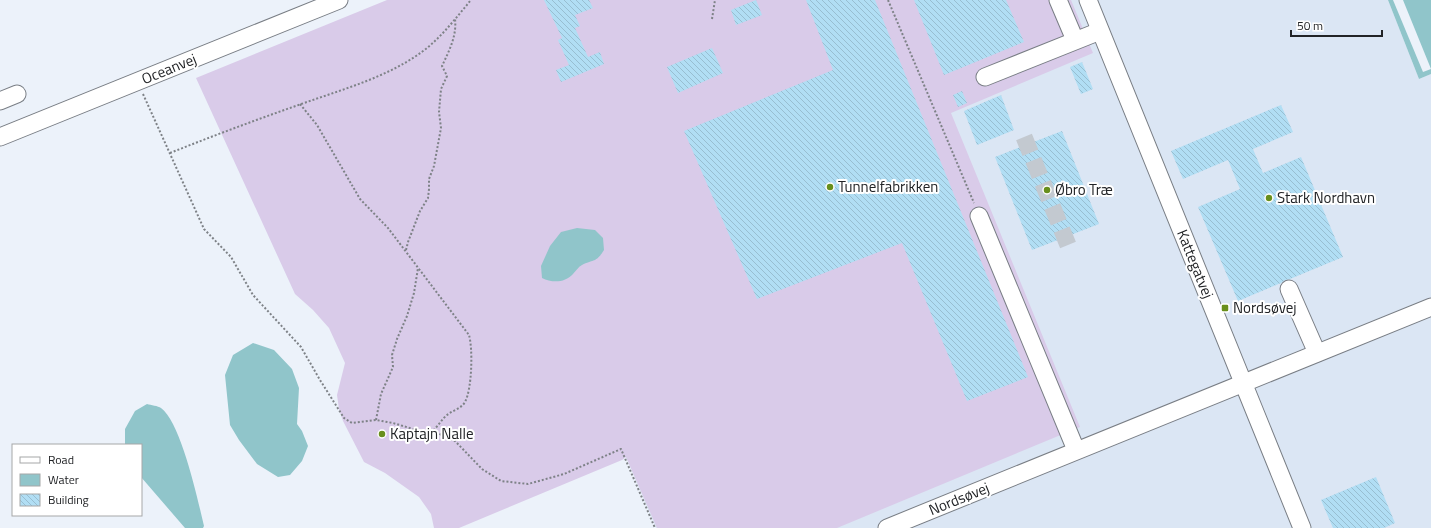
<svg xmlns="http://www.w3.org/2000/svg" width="1431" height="528" font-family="'Titillium Web',sans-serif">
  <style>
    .built { fill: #dbe6f4 }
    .grass { fill: #d9cbe9 }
    .water { fill: #90c5ca }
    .pier { fill: #ecf2fa }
    .building { fill: url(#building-back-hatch) }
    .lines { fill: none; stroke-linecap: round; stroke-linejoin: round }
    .minor-tunnel { stroke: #c3c9d0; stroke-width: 17; stroke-dasharray: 17 8; stroke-linecap: butt }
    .minor-casing { stroke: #797e85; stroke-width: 19 }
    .path { stroke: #7e8287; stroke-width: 2; stroke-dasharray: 2 2; stroke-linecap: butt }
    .minor { stroke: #fff; stroke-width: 17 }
    .poi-dot { fill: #688f1c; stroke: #fff; stroke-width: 1.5 }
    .labels { text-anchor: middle; stroke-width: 4; stroke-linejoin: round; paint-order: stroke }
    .street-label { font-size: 15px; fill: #212326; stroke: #fff }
    .poi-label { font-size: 15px; fill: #212326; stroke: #fff; text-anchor: start }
  </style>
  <defs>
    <pattern id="building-back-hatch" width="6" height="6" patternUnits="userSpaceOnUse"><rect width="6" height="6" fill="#b1def4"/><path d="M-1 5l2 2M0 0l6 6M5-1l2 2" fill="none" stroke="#98bed1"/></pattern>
  </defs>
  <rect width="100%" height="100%" fill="#ecf2fa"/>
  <!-- built -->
  <polygon class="built" points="602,0 1388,0 1419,79 1431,74 1431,528 656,528 626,457"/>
  <!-- grass -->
  <polygon class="grass" points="387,0 1071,0 1093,53 951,113 1080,427 837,528 657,528 626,457 622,460 459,528 434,528 431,514 419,497 385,473 364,462 343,421 339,409 337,395 345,363 329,328 313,310 295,294 196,78"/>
  <!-- water -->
  <g class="water">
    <polygon points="1388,0 1431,0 1431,74 1419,79"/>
    <path d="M577,228l18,2 8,8 1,12c-8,13 -10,9 -22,15 -4,2 -6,6 -9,9 -8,9 -21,9 -31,4l-1,-12 9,-20 11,-14z"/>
    <polygon points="253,343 274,350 292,369 299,388 297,424 302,431 308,446 302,461 290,475 278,477 257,464 239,440 230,425 225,375 233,355"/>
    <path d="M147,404c4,1 11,2 14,4 20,14 37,93 43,118l-1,2h-18l-44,-51v-32h-16v-16l10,-18z"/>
  </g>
  <!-- pier -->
  <polygon class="pier" points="1393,0 1403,0 1431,69 1423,72"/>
  <!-- building -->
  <g class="building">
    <polygon points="544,0 589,0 593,8 575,15 580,26 575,28 588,57 600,52 604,64 561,82 556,70 569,65 558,40 562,38"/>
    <polygon points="756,0 762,15 736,25 731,10"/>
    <polygon points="806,0 875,0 1028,377 967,401 902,243 757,299 684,131 833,70"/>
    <polygon points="914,0 1006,0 1024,42 944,75"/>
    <polygon points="712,48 723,73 678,93 667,67"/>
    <polygon points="1082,62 1093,89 1081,94 1070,67"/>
    <polygon points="962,91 967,103 958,107 953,95"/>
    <polygon points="1001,95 1014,130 977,145 964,111"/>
    <polygon points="1281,105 1293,132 1253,149 1263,173 1301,157 1343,257 1290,279 1285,280 1281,283 1238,301 1198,207 1240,189 1228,160 1183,179 1171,151"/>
    <polygon points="1062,131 1099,224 1032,250 995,157"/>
    <polygon points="1376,477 1395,523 1384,528 1333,528 1321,500"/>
  </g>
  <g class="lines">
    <!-- minor-tunnel -->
    <polyline class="minor-tunnel" points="1024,137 1068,245"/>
    <!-- minor casing -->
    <g class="minor-casing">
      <g id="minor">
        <polyline points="1058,0 1075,40"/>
        <polyline points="1088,0 1302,528"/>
        <polyline points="985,77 1100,31"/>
        <polyline points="0,101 17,94"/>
        <polyline points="0,137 339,0"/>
        <polyline points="979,216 1076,450"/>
        <polyline points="1289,289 1317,353"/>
        <polyline points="887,528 1431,307"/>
      </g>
    </g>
    <!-- path -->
    <g class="path">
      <polyline points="888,0 974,203"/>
      <polyline points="712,19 715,0"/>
      <polyline points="143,94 204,229 231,257 253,295 301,347 320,380 344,418 352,423 376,420 393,423 423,432 433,431 455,441 482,469 501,481 528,484 564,474 621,449 655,528"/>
      <path d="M300,104l17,21 43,74 28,29 81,107c4,14 3,54 -4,67 -4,7 -12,8 -18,13 -5,4 -9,11 -14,16"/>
      <path d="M170,153c45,-18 91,-35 137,-51 37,-13 76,-24 109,-46 22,-14 39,-37 55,-56"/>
      <path d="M406,250l2,-8 12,-31 8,-13 1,-9v-10l5,-13 7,-38 -2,-16 2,-23 6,-13 -5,-10c7,-15 15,-30 13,-47"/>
      <polyline points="376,420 381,394 393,367 392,355 397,339 407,316 414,293 418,268"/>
    </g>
    <!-- minor -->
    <use href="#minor" class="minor"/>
  </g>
  <!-- markers -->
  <g class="poi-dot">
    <circle cx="830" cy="187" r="4"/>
    <circle cx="1047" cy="190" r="4"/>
    <circle cx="1269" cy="198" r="4"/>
    <rect x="1221" y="304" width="8" height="8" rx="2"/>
    <circle cx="382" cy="434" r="4"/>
  </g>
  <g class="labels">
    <!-- street labels -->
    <g class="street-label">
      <text transform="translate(169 69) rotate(-22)" y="5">Oceanvej</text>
      <text transform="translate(1195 264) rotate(68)" y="5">Kattegatvej</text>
      <text transform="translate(959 499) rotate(-22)" y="5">Nordsøvej</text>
    </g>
    <!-- poi labels -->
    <g class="poi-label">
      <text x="838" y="192">Tunnelfabrikken</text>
      <text x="1055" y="195">Øbro Træ</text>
      <text x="1277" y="203">Stark Nordhavn</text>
      <text x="1233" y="313">Nordsøvej</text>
      <text x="390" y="439">Kaptajn Nalle</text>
    </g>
  </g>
  <!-- legend -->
  <rect x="12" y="444" width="130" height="72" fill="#ffffff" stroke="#a6a7a8"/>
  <rect x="20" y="457" width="20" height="6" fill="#ffffff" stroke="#a6a7a8"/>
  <text x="48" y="464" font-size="12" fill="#212326">Road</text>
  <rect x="20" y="474" width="20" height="12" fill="#90c5ca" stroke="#a6a7a8"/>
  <text x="48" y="484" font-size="12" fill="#212326">Water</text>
  <rect x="20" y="494" width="20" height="12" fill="url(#building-back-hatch)" stroke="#a6a7a8"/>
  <text x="48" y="504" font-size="12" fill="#212326">Building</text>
  <!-- scale -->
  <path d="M1291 30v6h91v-6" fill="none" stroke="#212326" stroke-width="2"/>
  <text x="1297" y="30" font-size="12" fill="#212326" stroke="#ffffff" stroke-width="3" paint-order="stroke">50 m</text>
</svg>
